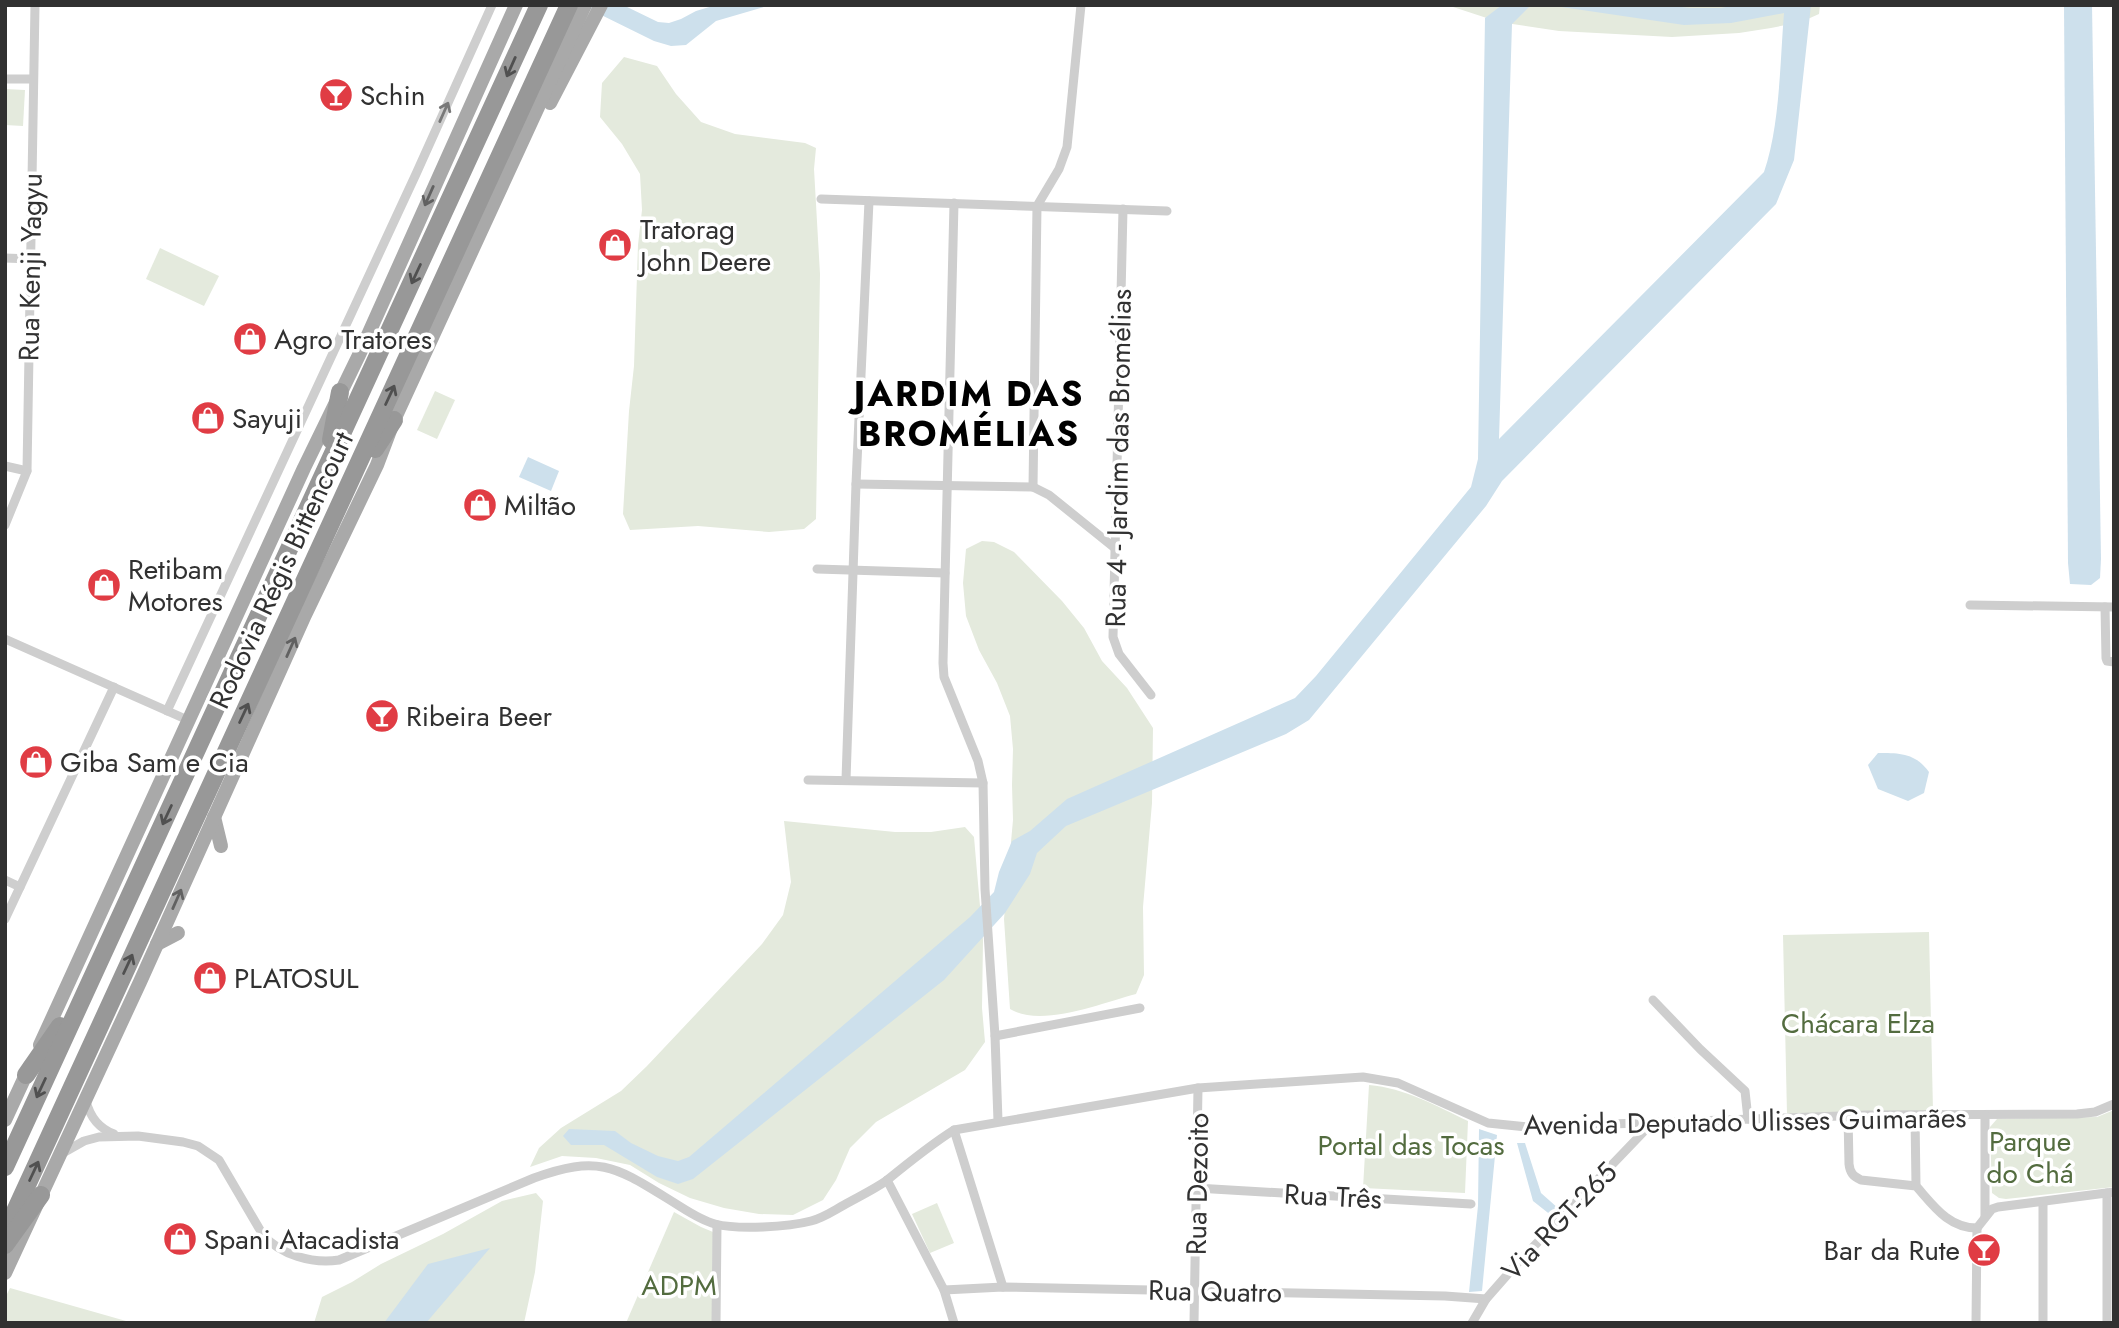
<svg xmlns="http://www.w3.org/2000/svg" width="2119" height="1328" font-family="Jost,sans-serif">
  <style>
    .green { fill: #e4eadd }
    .water { fill: #cde0ec }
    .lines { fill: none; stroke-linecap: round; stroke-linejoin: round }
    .street { stroke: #cecece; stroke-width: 9 }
    .primary { stroke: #a9a9a9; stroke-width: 14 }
    .highway { stroke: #989898; stroke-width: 18 }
    .oneway { stroke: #505050 }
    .oneway2 { stroke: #787878 }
    .oneway3 { stroke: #616161 }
    .labels { text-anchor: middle; stroke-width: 7; stroke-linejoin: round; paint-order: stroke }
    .poi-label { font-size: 28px; fill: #313131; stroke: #fff; text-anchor: start }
    .street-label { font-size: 28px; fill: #313131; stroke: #fff }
    .park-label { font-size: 28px; fill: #536c3f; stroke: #fff }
    .district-label { font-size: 35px; font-weight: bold; letter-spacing: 2px; fill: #000; stroke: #fff }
  </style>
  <rect width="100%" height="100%" fill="#fff"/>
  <!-- green -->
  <g class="green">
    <polygon points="1447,5 1820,5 1819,14 1801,22 1771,28 1739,33 1672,37 1559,31 1499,22"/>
    <polygon points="624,57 657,66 676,94 701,122 735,134 805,143 816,148 814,169 820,274 816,519 804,529 769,532 698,526 630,530 623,514 629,411 634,366 638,245 642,210 640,174 622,144 600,117 602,83"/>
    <polygon points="5,89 25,90 23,126 5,125"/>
    <polygon points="160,248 219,276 204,306 146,279"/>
    <polygon points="435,391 455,400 437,439 417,430"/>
    <path d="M982,541l12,1 20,10 48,49 22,27 18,33 25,27 26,40 -1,75 -9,104 1,68 -8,19c-34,9 -95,34 -126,15l-6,-90 9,-99 -1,-35 1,-36 -3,-33 -13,-33 -18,-33 -13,-34 -3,-33 3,-34z"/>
    <polygon points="784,821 895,832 931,832 965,827 974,837 977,872 983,940 982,1008 985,1042 965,1070 876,1122 850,1148 836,1180 823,1200 793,1215 759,1214 724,1208 690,1198 659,1183 630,1165 596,1158 562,1156 530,1167 539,1148 561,1128 621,1091 647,1066 762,944 783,915 791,882"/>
    <polygon points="1929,932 1933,1111 1787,1114 1783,935"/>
    <path d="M1369,1085c36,3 67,21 99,36l-3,72 -102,-5z"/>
    <polygon points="2114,1110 2114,1187 2006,1199 1999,1198 1992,1193 1990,1127 1997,1119 2097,1117"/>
    <polygon points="536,1193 543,1201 535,1272 524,1323 314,1323 322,1297 352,1282 381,1264 443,1234 502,1201"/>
    <polygon points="937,1203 954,1243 930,1253 912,1214"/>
    <polygon points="674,1212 701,1227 713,1232 712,1323 626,1323"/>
    <polygon points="10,1288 126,1321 128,1323 5,1323 5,1298"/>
  </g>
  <!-- water -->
  <g class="water">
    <polygon points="581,5 623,5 658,22 669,23 681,19 696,11 716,5 771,5 716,21 686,45 671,46 654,41"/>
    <path d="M1502,5h29l-19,19 -13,415 265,-267c16,-46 16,-110 20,-159l-53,10 -47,2 -136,-20h114l29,3h30l15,-3h75l-17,155 -18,44 -274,277 -16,25 -177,214 -23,14 -220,92 -29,27 -7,21 -25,39 -61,67 -251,199 -15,5 -21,-7 -53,-32h-33l-8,-9 6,-7 46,2 16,12 27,13 20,5 11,-4 281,-240 24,-25 5,-20 13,-31 18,-10 37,-32 228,-101 21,-22 155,-189 7,-28 7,-441z"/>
    <polygon points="2064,5 2092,5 2101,559 2100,578 2091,585 2070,584 2068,563"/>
    <polygon points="528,457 559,471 551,491 519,477"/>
    <path d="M1878,753c22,0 37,0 51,19l-5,21 -16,8 -30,-12 -10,-24z"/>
    <polygon points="1479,1129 1497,1135 1482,1291 1469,1292 1478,1206"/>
    <polygon points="1517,1143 1525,1143 1541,1193 1559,1209 1552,1216 1533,1201"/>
    <polygon points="490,1248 426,1323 384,1323 428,1264"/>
  </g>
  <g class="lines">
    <!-- street -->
    <g class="street">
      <polyline points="5,79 33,79"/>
      <polyline points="821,199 1167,211"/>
      <polyline points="954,203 943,663 944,677 978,761 983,783 985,889 995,1036 998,1121"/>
      <polyline points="1123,209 1113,637 1119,654 1151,695"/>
      <polyline points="5,258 31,259"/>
      <polyline points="5,466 27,471"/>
      <polyline points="856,484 1033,487 1049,495 1116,549"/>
      <polyline points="1033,487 1037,206 1059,169 1067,147 1081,5"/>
      <polyline points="5,525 27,471 35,5"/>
      <polyline points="817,569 945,573"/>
      <polyline points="1970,605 2114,607"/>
      <polyline points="2105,607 2106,658 2107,661 2114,662"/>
      <polyline points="5,639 190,721"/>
      <polyline points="167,711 416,174 492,5"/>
      <polyline points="808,780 983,783"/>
      <polyline points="846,780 856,484 869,201"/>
      <polyline points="5,880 20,887"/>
      <polyline points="5,919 114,687"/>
      <polyline points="1653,1000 1700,1049 1745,1091 1748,1119"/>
      <polyline points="995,1036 1140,1008"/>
      <path d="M86,1101c4,16 12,27 28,33"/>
      <path d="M1848,1116l1,48c1,9 4,12 12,16l55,6c17,19 32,42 61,42"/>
      <polyline points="1915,1116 1916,1186"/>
      <polyline points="954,1130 1003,1287"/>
      <path d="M61,1154l23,-13 15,-4 39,-1 45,6 15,4 21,14 44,75c18,20 49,29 76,25l195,-82c66,-24 82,-11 139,24 13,8 27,18 42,22 23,6 73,3 96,-3 12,-3 22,-10 33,-16 14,-8 29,-15 42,-24 22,-18 44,-36 68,-51l244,-42 165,-11 35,6 90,40 39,4 341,-12 209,-1 18,-2 19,-8"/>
      <polyline points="887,1180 944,1290 954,1323"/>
      <polyline points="1196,1188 1471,1204"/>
      <polyline points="2107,1193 2107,1323"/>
      <polyline points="2043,1202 2043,1323"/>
      <polyline points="1985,1217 1985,1115"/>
      <polyline points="1977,1228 1992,1209 1998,1207 2114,1192"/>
      <polyline points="944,1290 1003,1287 1445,1296 1486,1299"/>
      <polyline points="716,1323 717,1225"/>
      <polyline points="1194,1323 1198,1088"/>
      <polyline points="1472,1323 1486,1299 1515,1266 1652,1123"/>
      <polyline points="1976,1323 1977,1228"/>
    </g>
    <!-- primary -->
    <g class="primary">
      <polyline points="550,103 601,5"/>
      <polyline points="214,817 221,846"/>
      <polyline points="157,944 178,933"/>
      <polyline points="40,1045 304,468 359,355 516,5"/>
      <polyline points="5,1120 30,1066"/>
      <polyline points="5,1273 140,982 305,615 377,465 394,420 585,5"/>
    </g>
    <!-- highway -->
    <g class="highway">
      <polyline points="331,440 340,392"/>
      <polyline points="375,449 394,420"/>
      <polyline points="26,1075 60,1026"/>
      <polyline points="5,1167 539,5"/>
      <polyline points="5,1233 569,5"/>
      <polyline points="5,1245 41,1195"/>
    </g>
  </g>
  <!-- one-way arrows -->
  <defs><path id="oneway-shaft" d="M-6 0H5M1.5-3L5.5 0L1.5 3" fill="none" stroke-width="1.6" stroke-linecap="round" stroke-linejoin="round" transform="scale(1.75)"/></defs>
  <g class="oneway">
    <use href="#oneway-shaft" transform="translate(511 67) rotate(114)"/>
    <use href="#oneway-shaft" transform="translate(416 274) rotate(115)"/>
    <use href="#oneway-shaft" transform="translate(390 395) rotate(-65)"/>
    <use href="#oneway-shaft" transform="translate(244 713) rotate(-65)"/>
    <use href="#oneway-shaft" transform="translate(167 815) rotate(115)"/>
    <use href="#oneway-shaft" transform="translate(128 964) rotate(-65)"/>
    <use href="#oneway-shaft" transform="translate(41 1088) rotate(115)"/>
    <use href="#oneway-shaft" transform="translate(34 1171) rotate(-65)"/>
  </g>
  <use class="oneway2" href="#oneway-shaft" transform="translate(444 112) rotate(-66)"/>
  <g class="oneway3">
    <use href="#oneway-shaft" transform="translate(429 196) rotate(114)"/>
    <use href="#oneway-shaft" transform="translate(291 647) rotate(-66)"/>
    <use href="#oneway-shaft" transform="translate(177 899) rotate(-66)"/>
  </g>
  <!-- icons -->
  <defs>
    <g id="bar-disc" transform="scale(1.75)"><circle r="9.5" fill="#e03c44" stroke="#fff"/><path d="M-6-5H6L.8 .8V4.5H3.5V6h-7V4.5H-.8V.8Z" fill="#fff"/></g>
    <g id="shop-disc" transform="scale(1.75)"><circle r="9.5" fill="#e03c44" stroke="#fff"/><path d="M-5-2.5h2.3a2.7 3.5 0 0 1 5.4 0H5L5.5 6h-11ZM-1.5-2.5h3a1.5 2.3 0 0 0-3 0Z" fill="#fff"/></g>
  </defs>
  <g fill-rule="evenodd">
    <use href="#bar-disc" x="336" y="95"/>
    <use href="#shop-disc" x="615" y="245"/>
    <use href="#shop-disc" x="250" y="339"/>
    <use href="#shop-disc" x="208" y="418"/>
    <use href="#shop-disc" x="480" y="505"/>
    <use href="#shop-disc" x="104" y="585"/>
    <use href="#bar-disc" x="382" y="716"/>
    <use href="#shop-disc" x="36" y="762"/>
    <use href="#shop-disc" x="210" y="978"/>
    <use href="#shop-disc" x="180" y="1239"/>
    <use href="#bar-disc" x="1984" y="1250"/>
  </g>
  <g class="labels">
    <!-- poi labels -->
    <g class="poi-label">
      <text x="360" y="105">Schin</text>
      <text x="640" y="239">Tratorag<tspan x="640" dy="32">John Deere</tspan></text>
      <text x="274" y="349">Agro Tratores</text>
      <text x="232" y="428">Sayuji</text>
      <text x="504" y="515">Miltão</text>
      <text x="128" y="579">Retibam<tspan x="128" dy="32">Motores</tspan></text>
      <text x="406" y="726">Ribeira Beer</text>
      <text x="60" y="772">Giba Sam e Cia</text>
      <text x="234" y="988">PLATOSUL</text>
      <text x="204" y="1249">Spani Atacadista</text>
      <text x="1960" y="1260" text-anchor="end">Bar da Rute</text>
    </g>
    <!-- street labels -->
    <g class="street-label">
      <text transform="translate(30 267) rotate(-89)" y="10">Rua Kenji Yagyu</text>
      <text transform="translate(1118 458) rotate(-89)" y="10">Rua 4 - Jardim das Bromélias</text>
      <text transform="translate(281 570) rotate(-65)" y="10">Rodovia Régis Bittencourt</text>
      <text transform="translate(1745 1121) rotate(-1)" y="10">Avenida Deputado Ulisses Guimarães</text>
      <text transform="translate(1197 1184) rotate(-89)" y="10">Rua Dezoito</text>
      <text transform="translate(1333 1196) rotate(3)" y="10">Rua Três</text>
      <text transform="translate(1559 1221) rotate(-46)" y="10">Via RGT-265</text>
      <text transform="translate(1215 1291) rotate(1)" y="10">Rua Quatro</text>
    </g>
    <!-- park labels -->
    <g class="park-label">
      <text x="1858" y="1033">Chácara Elza</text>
      <text x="2030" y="1151">Parque<tspan x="2030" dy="32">do Chá</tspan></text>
      <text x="1411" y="1155">Portal das Tocas</text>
      <text x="679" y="1295">ADPM</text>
    </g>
    <!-- district labels -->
    <g class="district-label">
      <text x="969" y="406">JARDIM DAS<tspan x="969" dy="40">BROMÉLIAS</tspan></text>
    </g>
  </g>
  <!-- border -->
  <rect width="2119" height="1328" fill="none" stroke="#313131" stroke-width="14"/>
</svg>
